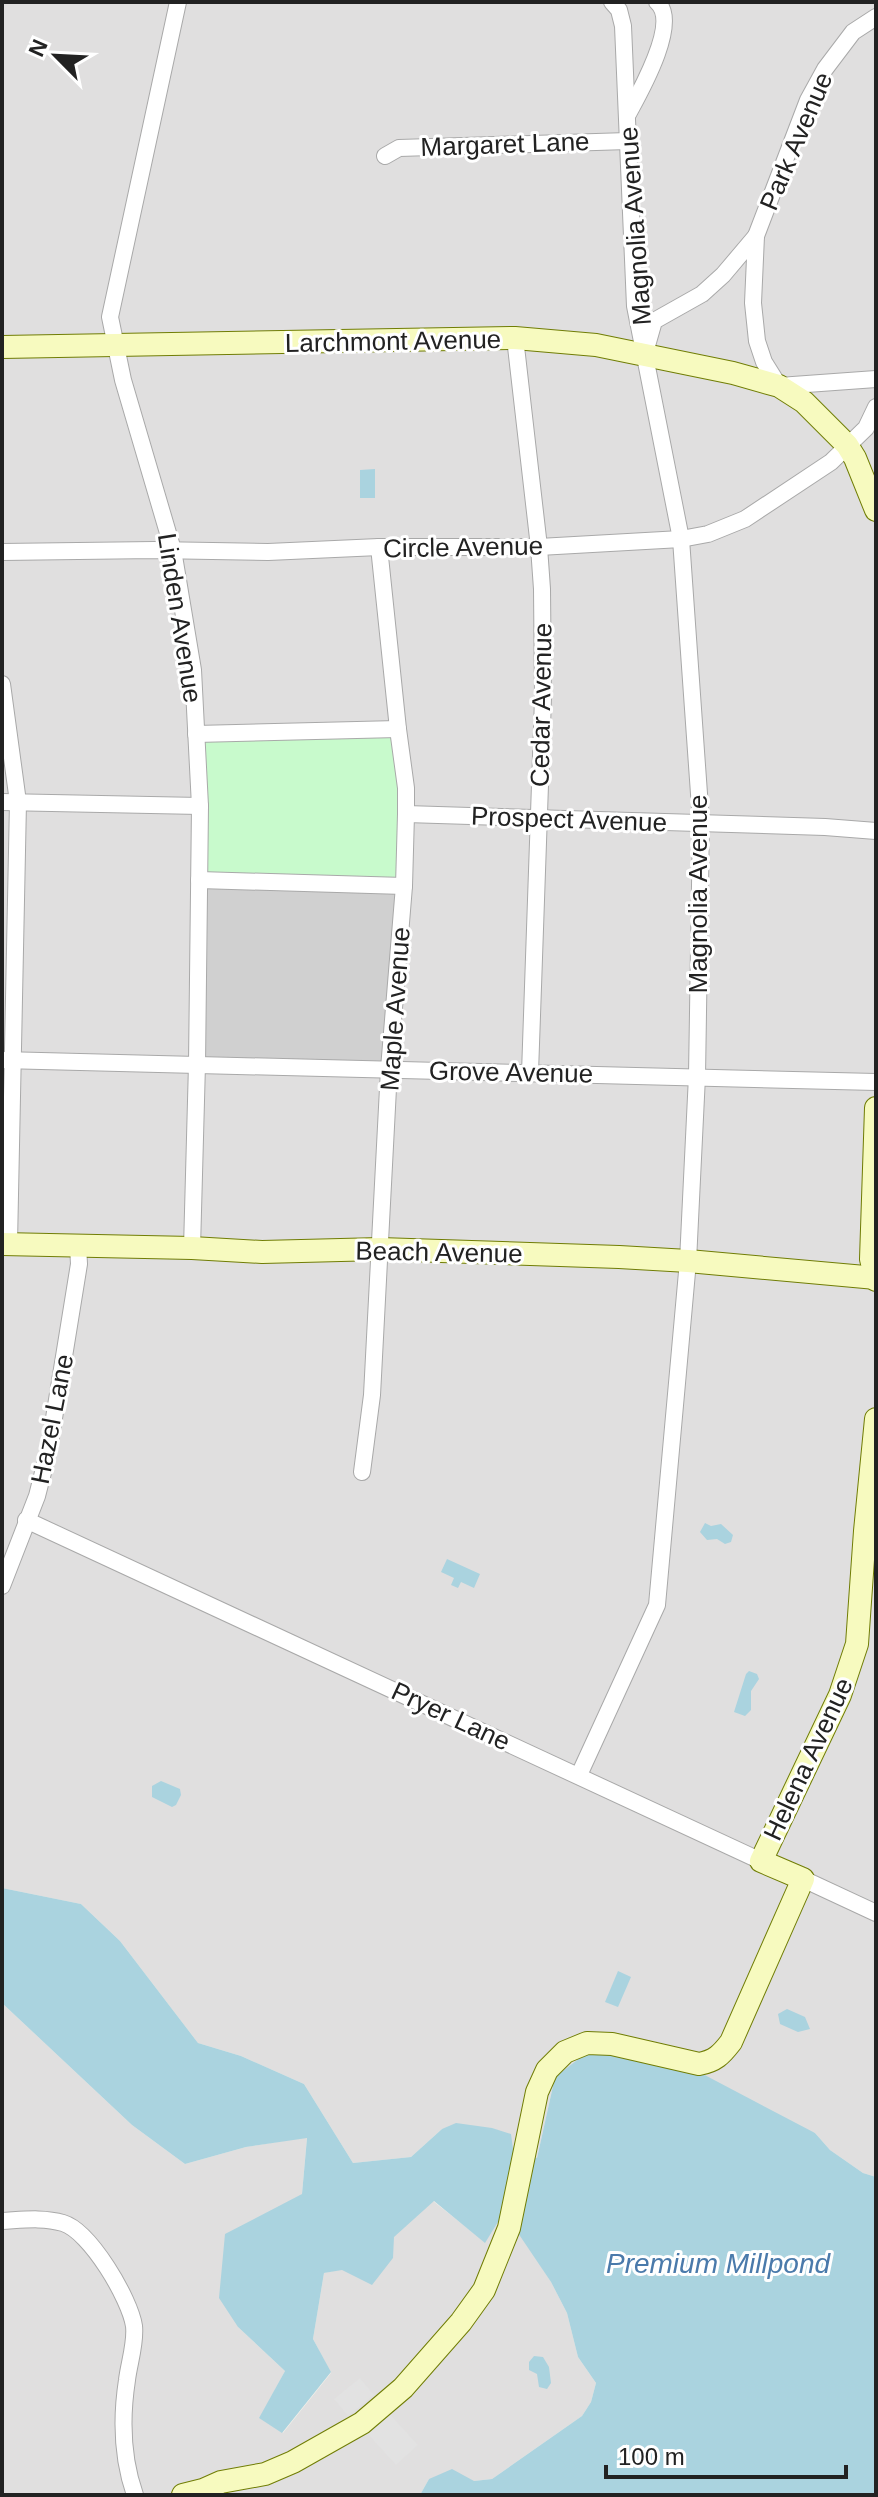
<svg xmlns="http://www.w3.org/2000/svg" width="878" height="2497" font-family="Helvetica,sans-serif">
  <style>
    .residential { fill: #e0dfdf }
    .religious { fill: #d0d0d0 }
    .park { fill: #c8facc }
    .parking { fill: #e2e2e2 }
    .water { fill: #aad3df }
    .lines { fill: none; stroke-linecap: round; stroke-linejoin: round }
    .street-casing { stroke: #a9a9a9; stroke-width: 18 }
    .secondary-casing { stroke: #707d05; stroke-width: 24 }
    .street { stroke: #fff; stroke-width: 16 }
    .secondary { stroke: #f7fabf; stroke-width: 22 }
    .labels { text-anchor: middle; stroke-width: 6; stroke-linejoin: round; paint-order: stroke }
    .street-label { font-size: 26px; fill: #222; stroke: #fff }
    .water-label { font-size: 28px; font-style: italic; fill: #4a7aab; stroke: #fff }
  </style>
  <rect width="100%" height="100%" fill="#f2efe9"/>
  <!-- residential -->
  <g class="residential">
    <polygon points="2,2 876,2 876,2177 863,2173 830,2150 815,2133 555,2077 537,2158 513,2149 442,2129 411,2157 353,2163 304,2084 241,2056 198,2043 120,1941 81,1904 2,1888"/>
    <polygon points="2,2003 132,2125 185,2164 246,2147 307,2137 302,2194 238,2327 285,2371 260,2418 283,2433 331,2373 313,2339 324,2273 393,2258 393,2237 433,2201 485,2242 498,2222 516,2230 523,2238 551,2282 567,2313 578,2357 596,2383 591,2402 582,2416 492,2479 474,2481 429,2479 420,2495 2,2495"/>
  </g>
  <!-- religious -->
  <polygon class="religious" points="203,884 399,891 385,1064 201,1060"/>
  <!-- park -->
  <polygon class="park" points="394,734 402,794 399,882 203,875 201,738"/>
  <!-- parking -->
  <g class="parking">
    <polygon points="360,2378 374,2395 348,2416 334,2399"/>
    <polygon points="386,2410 418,2445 396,2465 364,2430"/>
  </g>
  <!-- water -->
  <g class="water">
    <polygon points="375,469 375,498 360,498 360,470"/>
    <polygon points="705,1523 711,1526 721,1524 733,1535 731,1542 725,1544 717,1539 707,1540 700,1532"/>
    <polygon points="447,1559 480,1574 474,1588 461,1582 458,1588 451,1585 454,1578 441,1572"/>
    <polygon points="749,1671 757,1674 759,1679 751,1691 751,1710 745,1716 734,1712 746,1674"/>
    <polygon points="161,1781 180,1789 181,1795 176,1805 172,1807 152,1797 152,1786"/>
    <polygon points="2,1888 81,1904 120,1941 198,2043 241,2056 304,2084 353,2163 411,2157 442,2129 456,2123 492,2128 511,2134 513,2149 537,2158 555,2077 593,2048 699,2072 815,2133 830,2150 863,2173 876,2177 876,2495 420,2495 429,2479 452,2469 474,2481 492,2479 582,2416 591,2402 596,2383 578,2357 567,2313 551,2282 516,2230 498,2222 485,2243 434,2201 394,2237 393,2258 372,2285 342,2270 324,2273 313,2339 331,2372 282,2433 259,2418 285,2371 238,2327 219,2298 225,2234 302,2194 307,2138 246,2147 185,2164 132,2125 2,2003"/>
    <polygon points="618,1971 631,1977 618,2007 605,2002"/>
    <polygon points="787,2009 805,2017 810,2029 798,2032 780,2024 778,2014"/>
    <polygon points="534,2356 543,2357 549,2367 551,2383 547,2389 539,2387 537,2374 529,2370 529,2362"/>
  </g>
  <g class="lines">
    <!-- street casing -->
    <g class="street-casing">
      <g id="street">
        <polyline points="178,2 110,317 123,380 173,550 193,670 200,806 197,1064 192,1248"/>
        <polyline points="876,17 853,32 825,69 808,100 756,236 753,303 757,341 764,362 779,386 876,379"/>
        <path d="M628,114c12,-22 52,-92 29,-112"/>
        <polyline points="385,156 399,148 628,141"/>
        <polyline points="515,338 539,547 542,589 543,698 530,1073"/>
        <polyline points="646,349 654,321 702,294 723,275 756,236"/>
        <polyline points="2,552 154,550 268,552 379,547 539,547 681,539 708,534 745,519 831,462 866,428 876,407"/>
        <polyline points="2,684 18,802 9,1244"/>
        <polyline points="196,734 398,729"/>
        <polyline points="2,802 200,806"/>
        <polyline points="406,814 825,827 876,831"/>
        <polyline points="199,880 404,886"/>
        <polyline points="2,1060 876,1082"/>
        <polyline points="362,1472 372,1395 389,1069 404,886 406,814 406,788 398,729 379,547"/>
        <polyline points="26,1520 761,1861"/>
        <polyline points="2,1586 37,1496 49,1449 79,1264 78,1246"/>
        <polyline points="579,1775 657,1605 688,1261 697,1076 701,822 681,539 635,306 623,26 619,10 612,2"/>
        <polyline points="803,1879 876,1913"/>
        <path d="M2,2221c20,-1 41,-4 61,2 27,8 67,76 71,103 2,17 -5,37 -7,54 -6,39 -5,78 8,115"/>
      </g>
    </g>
    <!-- secondary casing -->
    <g class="secondary-casing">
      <g id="secondary">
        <polyline points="2,347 515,338 596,345 733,373 779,386 804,402 847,445 855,458 876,510"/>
        <polyline points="876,1108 871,1259 876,1280"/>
        <polyline points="2,1244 192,1248 262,1252 380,1249 619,1257 688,1261 876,1278"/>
        <path d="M183,2495l20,-5 18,-8 44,-8 28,-12 69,-39 41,-35 58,-66 23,-32 25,-62 28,-136 10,-22 18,-18 22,-9 25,1 87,20c16,-3 22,-9 32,-22l72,-163 -42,-18 79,-166 17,-51 8,-113 11,-112"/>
      </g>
    </g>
    <!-- street -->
    <use href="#street" class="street"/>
    <!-- secondary -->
    <use href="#secondary" class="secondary"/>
  </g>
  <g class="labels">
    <!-- street labels -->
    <g class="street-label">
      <text transform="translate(796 141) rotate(-67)" y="9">Park Avenue</text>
      <text transform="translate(505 144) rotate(-2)" y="9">Margaret Lane</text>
      <text transform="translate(635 226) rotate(-94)" y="9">Magnolia Avenue</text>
      <text transform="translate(393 341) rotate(-1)" y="9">Larchmont Avenue</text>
      <text transform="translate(463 547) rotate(-1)" y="9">Circle Avenue</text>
      <text transform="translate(180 618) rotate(81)" y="9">Linden Avenue</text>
      <text transform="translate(541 705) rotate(-89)" y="9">Cedar Avenue</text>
      <text transform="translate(569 819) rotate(2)" y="9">Prospect Avenue</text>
      <text transform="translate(698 894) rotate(-90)" y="9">Magnolia Avenue</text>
      <text transform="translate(395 1009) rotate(-86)" y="9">Maple Avenue</text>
      <text transform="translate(511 1072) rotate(1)" y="9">Grove Avenue</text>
      <text transform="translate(439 1252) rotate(1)" y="9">Beach Avenue</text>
      <text transform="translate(52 1419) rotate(-79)" y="9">Hazel Lane</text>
      <text transform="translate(451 1716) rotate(25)" y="9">Pryer Lane</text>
      <text transform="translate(808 1759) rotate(-65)" y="9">Helena Avenue</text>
    </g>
    <!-- water labels -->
    <g class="water-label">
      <text x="718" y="2273">Premium Millpond</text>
    </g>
  </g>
  <!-- border -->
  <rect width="878" height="2497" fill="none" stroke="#222222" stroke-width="8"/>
  <!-- north arrow -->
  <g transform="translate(56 56) rotate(294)" stroke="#ffffff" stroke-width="6" paint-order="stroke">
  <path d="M0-6L14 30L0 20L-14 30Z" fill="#222222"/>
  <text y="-12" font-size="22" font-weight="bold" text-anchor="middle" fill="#222222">N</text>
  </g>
  <!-- scale -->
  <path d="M606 2465v12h240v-12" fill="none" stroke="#222222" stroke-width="4"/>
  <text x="618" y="2465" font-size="24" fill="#222222" stroke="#ffffff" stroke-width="6" paint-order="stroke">100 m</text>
</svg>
